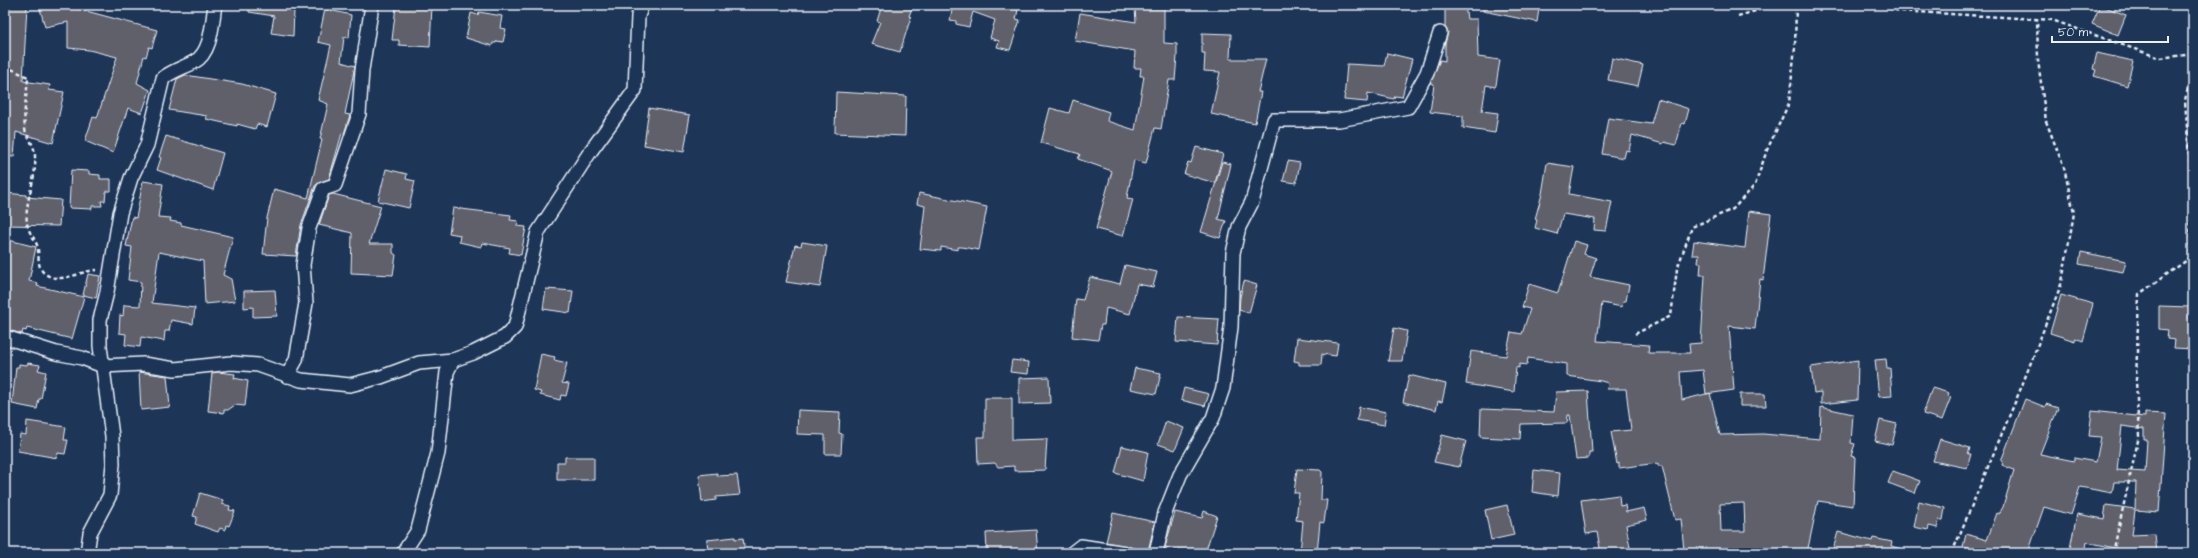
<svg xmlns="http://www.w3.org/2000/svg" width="2198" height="558" font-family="'Architects Daughter',sans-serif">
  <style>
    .building { fill: #60606a; stroke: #e8f1f8; fill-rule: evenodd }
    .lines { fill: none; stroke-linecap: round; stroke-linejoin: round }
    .minor-casing { stroke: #e8f1f8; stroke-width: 16 }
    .path { stroke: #e8f1f8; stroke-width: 2.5; stroke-dasharray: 4 3; stroke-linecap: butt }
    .minor { stroke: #1d3557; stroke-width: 13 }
  </style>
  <rect width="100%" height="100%" fill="#1d3557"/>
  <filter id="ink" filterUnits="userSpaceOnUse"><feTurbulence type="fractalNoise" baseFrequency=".025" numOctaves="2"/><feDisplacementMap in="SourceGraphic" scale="8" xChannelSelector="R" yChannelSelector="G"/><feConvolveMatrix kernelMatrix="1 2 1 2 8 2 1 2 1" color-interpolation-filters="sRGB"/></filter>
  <g filter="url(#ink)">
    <!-- building -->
    <g class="building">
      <polygon points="5,5 27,5 23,81 50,85 49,90 64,92 53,143 16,132 14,157 5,156"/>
      <polygon points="39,5 76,5 75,8 157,30 152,48 149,47 146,57 144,56 137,83 150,90 142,113 128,108 113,153 85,141 93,117 97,118 117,57 89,50 68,48 68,22 45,27"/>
      <polygon points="249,5 285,5 285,8 294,10 293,36 271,33 274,16 249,12"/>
      <polygon points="400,5 432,5 430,47 399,45 399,40 392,40 396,6"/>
      <polygon points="882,5 903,5 912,8 909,16 911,17 900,52 871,44 880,22 877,21"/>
      <polygon points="953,5 987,5 1006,10 1007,7 1018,10 1016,19 1020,20 1010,50 997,47 999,41 990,38 995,20 973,12 969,27 956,24 956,21 950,20"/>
      <polygon points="1445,5 1465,5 1467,19 1477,19 1478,57 1500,60 1496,85 1495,87 1486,85 1482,111 1498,113 1495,133 1463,128 1463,116 1430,112 1434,84 1430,83 1440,60 1445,61 1445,44 1448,32 1445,27"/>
      <polygon points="1483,5 1536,5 1536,8 1539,9 1537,22 1483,11"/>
      <polygon points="2100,5 2126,15 2118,35 2092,24"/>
      <polygon points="1135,8 1164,8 1164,43 1177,44 1177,56 1175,80 1169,80 1161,129 1155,128 1146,163 1134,160 1127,198 1133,199 1123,236 1096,229 1112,171 1078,159 1080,154 1041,143 1050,108 1069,113 1073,100 1109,112 1107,121 1135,130 1144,76 1140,76 1141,68 1134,68 1135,51 1075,41 1080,13 1136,22"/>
      <polygon points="325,9 351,15 349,38 344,37 341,62 355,66 345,114 350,115 344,134 342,133 329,179 320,182 315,186 301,225 296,256 263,254 267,218 274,189 308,198 322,140 320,139 328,104 318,100 331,45 318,42"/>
      <polygon points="479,12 502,16 500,28 506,29 503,42 497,41 496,43 493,43 492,46 466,38 471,13 478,15"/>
      <polygon points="1202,33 1231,34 1230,59 1266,59 1258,92 1261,92 1255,123 1211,114 1220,72 1204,71 1205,53 1202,53"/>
      <polygon points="1387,53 1412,59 1402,97 1395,96 1394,99 1368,93 1367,102 1344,100 1347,64 1384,66"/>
      <polygon points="2097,53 2133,61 2127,86 2094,76 2096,70 2093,69"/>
      <polygon points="1612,58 1643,65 1638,86 1608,80"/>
      <polygon points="185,75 242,84 276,94 267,127 257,124 255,129 237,124 237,126 206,119 207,116 169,110 177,79"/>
      <polygon points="836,92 906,96 905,136 835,133"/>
      <polygon points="1658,99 1689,109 1685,124 1682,123 1676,145 1664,142 1663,144 1632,135 1629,151 1626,150 1624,158 1602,154 1608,118 1651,124"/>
      <polygon points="649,108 690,115 684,152 644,145"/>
      <polygon points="166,136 223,153 213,190 157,170 161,158 159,157"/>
      <polygon points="1196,147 1223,154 1215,183 1184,174 1188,162 1191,163"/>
      <polygon points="1288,161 1300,163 1296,183 1283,181"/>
      <polygon points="1222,162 1231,164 1218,219 1226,221 1220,238 1201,232"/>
      <polygon points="1547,163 1574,167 1569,194 1612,202 1606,231 1594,230 1595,219 1563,214 1557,234 1535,228 1537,220 1535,219 1542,194"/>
      <polygon points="386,169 407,174 406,179 415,181 409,208 378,201"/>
      <polygon points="71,170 89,171 89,174 100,175 100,179 111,179 111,191 106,191 105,201 101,201 102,206 92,206 92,209 69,208"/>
      <polygon points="143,181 163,184 158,217 171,218 170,221 181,223 181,225 233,237 223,275 231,279 235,301 205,304 203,261 159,252 152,303 195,308 193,324 171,320 169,331 165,331 164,341 141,337 140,347 125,345 126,334 119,333 120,315 123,316 124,305 140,306 141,282 128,280 132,247 126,246 132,217 136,218"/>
      <polygon points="5,193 26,195 26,197 61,200 59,226 5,225"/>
      <polygon points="919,193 987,207 979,250 962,247 958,247 958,250 941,247 941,251 920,249 925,206 917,204"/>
      <polygon points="333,194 381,206 369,244 393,244 393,253 396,255 393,275 351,273 352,233 319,225 329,195"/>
      <polygon points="453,208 511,215 510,220 518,221 517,226 526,227 521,255 509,253 510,248 482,243 481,247 459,242 460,235 449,233"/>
      <path d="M1749,211l22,3 -8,66 -3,-1 -5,50 -26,-3 5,64 -28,4 -3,-24 -23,2 2,28 28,-7 10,42 43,-1 57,5 1,-32 32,7 -2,29 4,1 -4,12 4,1 -2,49 -35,-5 -11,52h-69v-4l-47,3 -7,-1 -3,-32 -6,1 -13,-54h-4v-3l-39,5v-5l-2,1 -6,-32 20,-2 -5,-41h-19l1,-6 -7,-2 -34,-5v-12l-39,-6 -1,7 -8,-1v4l-3,-1 -2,25 -48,-8 5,-33 35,5 5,-24 11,2 8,-25 -8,-2 7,-23 29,9 16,-52 13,4 -3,9 12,4 -6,19 39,8 -3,16h-3l-1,6 -20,-4 -5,38 52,4 -1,8h42l-1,-9 12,-1 4,-68h-5l1,-12h-3l1,-8h-7l2,-14 51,7zM1744,503l1,28h-24l-1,-27z"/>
      <polygon points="5,239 36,247 29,281 38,283 37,286 84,297 72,339 27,328 26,331 23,330 22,334 5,329"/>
      <polygon points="802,242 827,246 820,287 786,282 795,245 801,246"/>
      <polygon points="2081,252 2126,261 2123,272 2079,264"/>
      <polygon points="1125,265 1157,272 1153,287 1137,284 1130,314 1106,308 1104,325 1101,325 1098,340 1072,337 1076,299 1083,300 1090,277 1120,284"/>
      <polygon points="88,274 100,276 96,298 83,295"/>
      <polygon points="1244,281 1257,285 1249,313 1239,310 1240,297"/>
      <polygon points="546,289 573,291 570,313 543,309"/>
      <polygon points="275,290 277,316 253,317 253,307 244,308 244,291"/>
      <polygon points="2061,295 2093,304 2083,341 2075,338 2075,341 2050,333"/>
      <polygon points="2159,306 2190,307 2189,318 2193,319 2192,349 2174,348 2175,340 2167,339 2168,330 2159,329"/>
      <polygon points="1178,317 1219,319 1217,345 1176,342"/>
      <polygon points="1394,328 1407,331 1402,361 1388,361"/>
      <polygon points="1297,338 1338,343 1336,356 1322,354 1321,365 1299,365 1299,362 1294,361"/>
      <polygon points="541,354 555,357 554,360 567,363 562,383 569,384 566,396 561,395 560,400 540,395 541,392 534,390"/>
      <polygon points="1886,359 1887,368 1890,368 1892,396 1879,397 1875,360"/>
      <polygon points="1012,360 1029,362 1028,374 1010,372"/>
      <polygon points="1858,360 1857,400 1821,404 1821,392 1814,393 1811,367"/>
      <polygon points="28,363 40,365 38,370 46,372 41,399 39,399 37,409 12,404 16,367 19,367 19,364 27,365"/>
      <polygon points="1135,368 1161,373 1156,394 1130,389"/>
      <polygon points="139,372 167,376 170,407 141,410"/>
      <polygon points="218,372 235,374 234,378 248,381 245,406 235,405 228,410 224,410 224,413 208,411 212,373"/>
      <polygon points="1409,375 1446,384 1442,402 1438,401 1436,410 1403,402"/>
      <polygon points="1049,377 1050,403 1019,404 1019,378"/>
      <polygon points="1184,388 1209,394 1205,406 1181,400"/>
      <polygon points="1932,388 1949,393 1948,396 1951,397 1942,420 1923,414"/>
      <polygon points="1588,391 1592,452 1589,452 1589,458 1576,459 1570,415 1568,415 1567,423 1521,424 1520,439 1480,437 1481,409 1554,412 1556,392"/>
      <polygon points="1740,394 1765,394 1766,406 1740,406"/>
      <polygon points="985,398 1012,398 1012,440 1047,439 1045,470 1014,471 1014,466 998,467 995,463 978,464 977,437 985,437"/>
      <path d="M2025,399l20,8 1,-3 12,4 -18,46 34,7v-3l22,4 5,-25 -12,-1 3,-25 53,6v-4l21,1 -7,98 -24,-2 -3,25 23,-1 2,19h-39l1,-4 -32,-7 -2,11h-16l8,-39 27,5 2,-14 29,4 1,-27h-22l-2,11 -32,-6 -9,28 -27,-8 -16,46h-48l1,-2 -18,-4 3,-13 21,6 10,-27 2,1 4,-7 11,-37 -12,-5 1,-4h-2zM2122,426l22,3v10h3l-2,33 -28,-2z"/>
      <polygon points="1359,407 1386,412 1384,425 1357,420"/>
      <polygon points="798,410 840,412 839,433 842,434 841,454 825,454 825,435 797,434"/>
      <polygon points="1880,420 1897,424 1892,445 1875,441"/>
      <polygon points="27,421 66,427 64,440 68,440 65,454 58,453 57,458 18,451 20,434 26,435"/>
      <polygon points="1166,421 1184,428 1175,450 1158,444"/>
      <polygon points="1442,435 1466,441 1459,467 1434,462"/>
      <polygon points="1940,439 1970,448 1968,454 1971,454 1967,468 1933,461"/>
      <polygon points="1122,446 1148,452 1143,481 1115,473"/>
      <polygon points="565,457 594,457 594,480 557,480 557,462 565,462"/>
      <polygon points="1297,469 1320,470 1322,472 1321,500 1327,500 1324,523 1320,522 1317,553 1300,553 1303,521 1296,520 1299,493 1294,493"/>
      <polygon points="1534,470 1560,473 1558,496 1532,492"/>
      <polygon points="1893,471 1920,481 1915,493 1888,483"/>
      <polygon points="717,473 717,476 737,475 740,495 716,497 716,500 702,502 699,475"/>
      <polygon points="200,493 223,500 222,504 230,506 229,510 235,511 229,526 226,525 225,530 220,528 218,532 195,524 197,517 193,516"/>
      <polygon points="1619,495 1620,506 1625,505 1626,512 1644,508 1647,520 1626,525 1631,553 1601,553 1597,532 1586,534 1581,500"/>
      <polygon points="1919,501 1945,508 1943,520 1939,520 1938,528 1929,526 1928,530 1914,527"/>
      <polygon points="1507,505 1514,535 1491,540 1485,510"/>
      <polygon points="1204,511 1217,516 1205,553 1191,553 1165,547 1175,512 1202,518"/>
      <polygon points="1113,513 1155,522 1148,551 1106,542"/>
      <polygon points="1036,530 1038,553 987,553 986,533"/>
      <polygon points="1838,532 1872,541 1873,538 1892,542 1891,546 1901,549 1901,553 1832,553"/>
      <polygon points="735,537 735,539 743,538 745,553 708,553 707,540"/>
    </g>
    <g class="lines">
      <!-- minor casing -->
      <g class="minor-casing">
        <g id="minor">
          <polyline points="5,337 56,353 82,358 103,366 143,364 175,369 231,363 258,365 301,380 350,385 381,377 419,363 453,360 473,353 505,337 515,327 538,232 590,152 635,90 638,16 642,5"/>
          <polyline points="287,376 296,360 306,303 303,265 309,228 323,189 335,185 359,114 362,70 372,5"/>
          <path d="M87,553l3,-20 20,-38 3,-31 -1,-28 -12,-90v-26l7,-28 13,-79 11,-35 16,-33 16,-67c11,-8 20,-10 31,-16 18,-9 18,-40 21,-57"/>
          <polyline points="403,553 418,530 438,453 447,372 453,360"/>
          <polyline points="1072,553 1081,546 1126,553"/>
          <polyline points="1156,553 1165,513 1180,475 1213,418 1223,388 1231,327 1233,253 1239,227 1252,202 1274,120 1339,120 1408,107 1427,73 1440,33"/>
        </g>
      </g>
      <!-- path -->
      <g class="path">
        <polyline points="1874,5 1900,11 2052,20 2160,58 2193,54"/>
        <polyline points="1738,16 1759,10 1766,5"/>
        <path d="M5,66l23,11c-1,17 -5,35 -3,52 1,8 10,14 10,28 2,22 -11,45 -8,66 1,9 7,14 10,22 3,9 -1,21 7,28 16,13 37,-3 53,-3"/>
        <polyline points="1635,334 1671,316 1677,269 1692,227 1733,209 1755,185 1767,150 1789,103 1795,47 1796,5"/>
        <polyline points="1952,553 2021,388 2062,282 2074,213 2064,168 2046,121 2038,60 2037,18"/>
        <polyline points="2113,553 2139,436 2136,381 2139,294 2190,258 2191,182 2185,100 2193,69"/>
      </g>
      <!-- minor -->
      <use href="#minor" class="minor"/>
    </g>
  </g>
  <!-- margin -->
  <rect width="2198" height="558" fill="none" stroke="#1d3557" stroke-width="20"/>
  <rect x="10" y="10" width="2178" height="538" fill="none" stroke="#e8f1f8" stroke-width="1.5" filter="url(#ink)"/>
  <!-- scale -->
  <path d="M2052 36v6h116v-6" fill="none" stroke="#e8f1f8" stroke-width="2"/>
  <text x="2058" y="36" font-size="12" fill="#e8f1f8" stroke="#1d3557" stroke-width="3" paint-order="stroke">50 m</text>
</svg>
